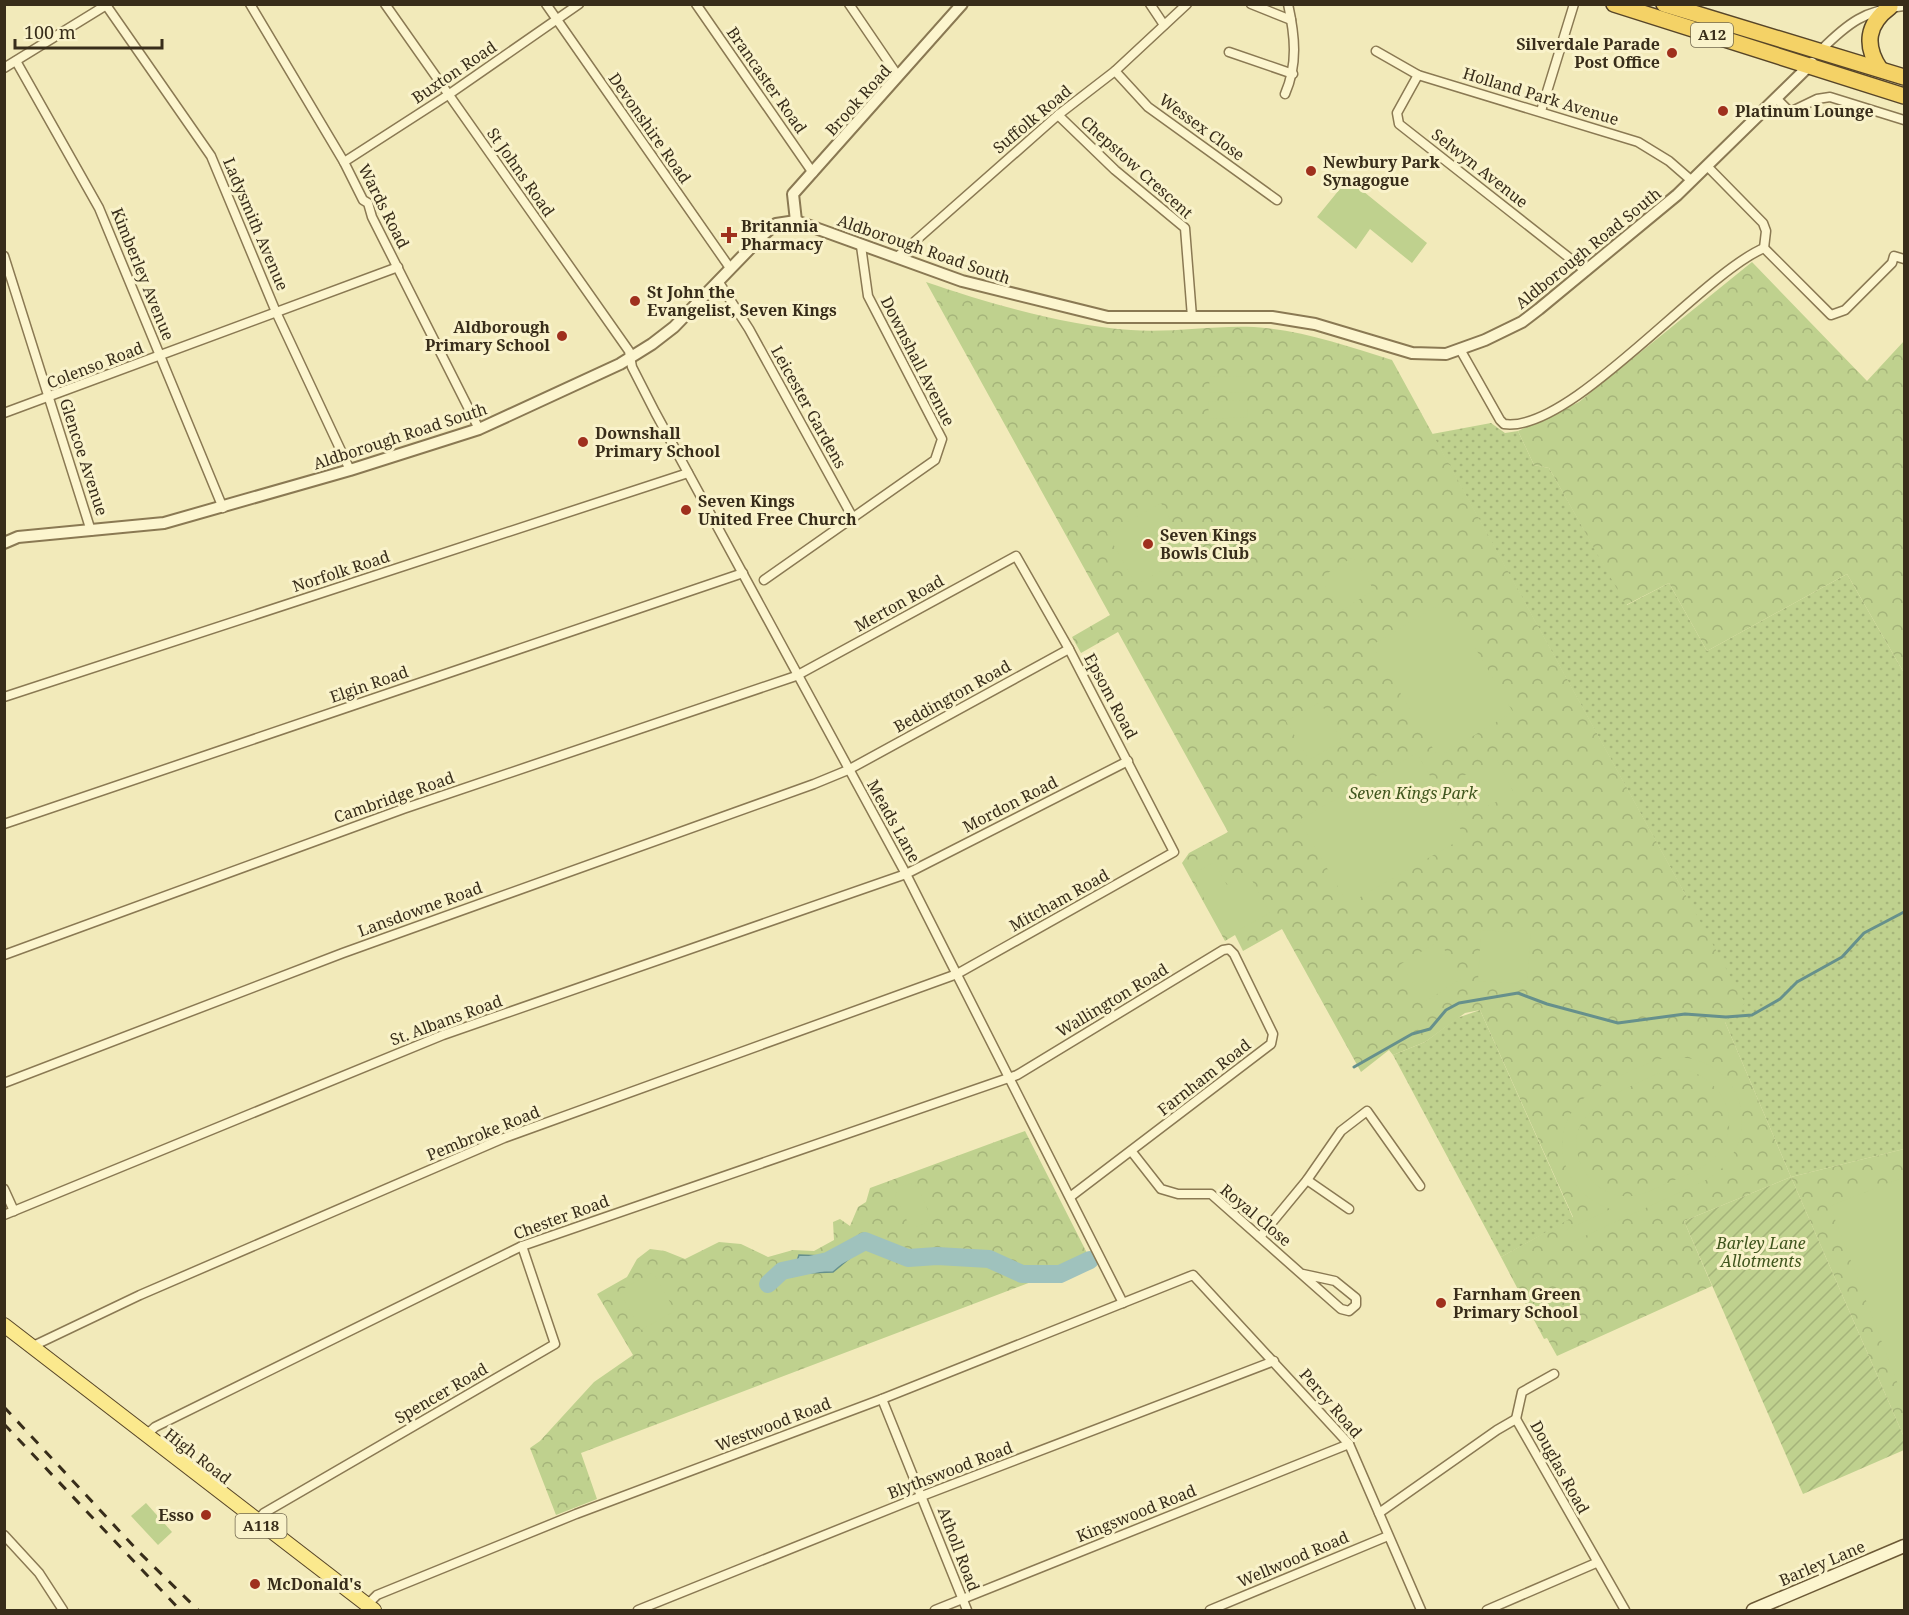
<svg xmlns="http://www.w3.org/2000/svg" width="1909" height="1615" font-family="'Noto Serif',serif">
  <style>
    .grass { fill: url(#grass-dots) }
    .forest { fill: url(#forest-crowns) }
    .garden { fill: url(#garden-furrows) }
    .pitch { fill: #bfd18e; fill-rule: evenodd }
    .water { fill: url(#water-ripples); stroke: #66908c; stroke-width: 1.5 }
    .lines { fill: none; stroke-linecap: round; stroke-linejoin: round }
    .stream { stroke: #66908c; stroke-width: 3 }
    .river { stroke: #9fc2bd; stroke-width: 18 }
    .minor-casing { stroke: #8a7953; stroke-width: 11 }
    .tertiary-casing { stroke: #8a7953; stroke-width: 14 }
    .secondary-casing { stroke: #6c5936; stroke-width: 15 }
    .primary-casing { stroke: #574528; stroke-width: 16 }
    .trunk-casing { stroke: #574528; stroke-width: 18 }
    .minor { stroke: #fcf5ce; stroke-width: 8 }
    .tertiary { stroke: #fcf5ce; stroke-width: 10 }
    .secondary { stroke: #fcf5ce; stroke-width: 12 }
    .primary { stroke: #fbe98d; stroke-width: 14 }
    .trunk { stroke: #f4d266; stroke-width: 15 }
    .rail { stroke: #382d1a; stroke-width: 3; stroke-dasharray: 10 10; stroke-linecap: butt }
    .poi-dot { fill: #9f301d; stroke: #f9f2ca; stroke-width: 2 }
    .labels { text-anchor: middle; stroke-width: 6; stroke-linejoin: round; paint-order: stroke }
    .shield { fill: #f9f2ca; stroke: #72684f; stroke-width: 1.5 }
    .shield-label { font-size: 15px; font-weight: bold; fill: #382d1a }
    .poi-label { font-size: 16px; font-weight: bold; fill: #382d1a; stroke: #f9f2ca; text-anchor: start }
    .street-label { font-size: 16px; fill: #382d1a; stroke: #f9f2ca }
    .park-label { font-size: 16px; font-style: italic; fill: #40561e; stroke: #f9f2ca }
  </style>
  <defs>
    <pattern id="grass-dots" width="8" height="8" patternUnits="userSpaceOnUse" patternTransform="scale(1.5)"><rect width="8" height="8" fill="#bfd18e"/><path d="M2 2h.1M6 6h.1" fill="none" stroke="#a5b47a" stroke-width="1.8" stroke-linecap="round"/></pattern>
    <pattern id="forest-crowns" width="20" height="18" patternUnits="userSpaceOnUse" patternTransform="scale(1.5)"><rect width="20" height="18" fill="#bfd18e"/><path d="M2 6a3 3 0 1 1 6 0M12 15a3 3 0 1 1 6 0" fill="none" stroke="#a5b47a"/></pattern>
    <pattern id="garden-furrows" width="10" height="10" patternUnits="userSpaceOnUse" patternTransform="scale(1.5)"><rect width="10" height="10" fill="#bfd18e"/><path d="M-1 1l2-2M0 10L10 0M9 11l2-2" fill="none" stroke="#a5b47a"/></pattern>
    <pattern id="water-ripples" width="26" height="14" patternUnits="userSpaceOnUse" patternTransform="scale(1.5)"><rect width="26" height="14" fill="#9fc2bd"/><path d="M2 4q2-2 4 0t4 0M15 11q2-2 4 0t4 0" fill="none" stroke="#839e99"/></pattern>
  </defs>
  <rect width="100%" height="100%" fill="#f2eaba"/>
  <!-- grass -->
  <g class="grass">
    <polygon points="1491,423 1505,433 1518,431 1534,465 1549,468 1627,605 1669,583 1707,651 1847,574 1904,673 1904,1149 1791,1177 1725,1022 1686,896 1432,434"/>
    <polygon points="1480,1010 1573,1218 1501,1257 1393,1055 1425,1042 1457,1018"/>
  </g>
  <!-- forest -->
  <g class="forest">
    <polygon points="1752,262 1867,381 1904,341 1904,673 1847,574 1707,651 1669,583 1626,605 1549,468 1534,465 1518,431 1579,402"/>
    <path d="M926,282c61,21 141,44 205,48 41,3 82,-5 123,-3 48,3 93,19 138,33l353,643 -20,19 66,155 113,-28v288l-113,-260 -107,44 28,65 -155,70 -10,-18 -3,1 -43,-82 72,-40 -93,-207 -15,3 -40,29 -32,13 -4,-5 -28,22 -79,-143 -39,22 -8,-16 -10,6 -43,-78 7,-10 39,-21 -110,-200 -37,21 -9,-16 38,-22z"/>
    <polygon points="1025,1131 1089,1257 1039,1279 581,1453 597,1499 556,1515 530,1448 540,1441 594,1382 633,1355 597,1294 627,1277 637,1259 650,1249 665,1251 685,1259 719,1242 741,1244 768,1257 793,1250 814,1251 834,1240 833,1222 840,1219 850,1226 858,1207 866,1202 870,1188"/>
  </g>
  <!-- garden -->
  <polygon class="garden" points="1791,1177 1904,1437 1904,1450 1803,1494 1684,1221"/>
  <!-- pitch -->
  <g class="pitch">
    <polygon points="1348,179 1427,243 1412,263 1370,229 1356,249 1317,217"/>
    <polygon points="1246,376 1246,392 1210,393 1209,377"/>
    <polygon points="1247,400 1248,417 1209,419 1208,402"/>
    <polygon points="1161,503 1190,555 1136,585 1107,533"/>
    <polygon points="1353,557 1374,590 1341,611 1320,578"/>
    <polygon points="1447,600 1513,712 1438,757 1372,645"/>
    <polygon points="1320,702 1342,741 1309,760 1286,721"/>
    <polygon points="1417,753 1465,837 1348,904 1299,820"/>
    <polygon points="1497,759 1514,793 1476,812 1459,778"/>
    <polygon points="1214,862 1227,885 1248,873 1270,913 1226,937 1191,875"/>
    <polygon points="1481,930 1531,934 1527,984 1478,981"/>
    <polygon points="1439,941 1462,978 1425,1002 1401,964"/>
    <path d="M1669,1057c25,-1 48,7 63,29 17,27 12,63 -12,84 -13,12 -32,18 -48,26 -34,15 -67,31 -100,46l-6,-12 45,-21c-45,-13 -66,-70 -32,-106 15,-17 68,-42 90,-46zM1682,1069c42,8 65,58 31,90 -13,12 -32,18 -48,25 -16,8 -30,15 -48,11 -15,-3 -27,-13 -34,-27 -22,-44 15,-66 48,-82 17,-8 32,-17 51,-17z"/>
    <polygon points="1904,1177 1904,1394 1902,1395 1830,1206"/>
    <polygon points="909,1183 918,1187 930,1215 926,1223 916,1227 908,1223 895,1195 900,1186"/>
    <polygon points="653,1272 675,1311 641,1330 619,1291"/>
    <polygon points="146,1503 172,1532 158,1545 131,1516"/>
  </g>
  <!-- water -->
  <polygon class="water" points="845,1246 851,1257 833,1272 806,1273 797,1261 799,1255 824,1256"/>
  <g class="lines">
    <!-- stream -->
    <polyline class="stream" points="1354,1067 1412,1034 1430,1029 1446,1010 1459,1003 1518,993 1547,1004 1618,1023 1685,1014 1726,1017 1752,1015 1780,999 1797,982 1842,957 1864,933 1904,912"/>
    <!-- river -->
    <polyline class="river" points="768,1284 782,1271 828,1261 865,1241 908,1258 937,1256 989,1259 1022,1274 1060,1274 1090,1260"/>
    <!-- minor casing -->
    <g class="minor-casing">
      <g id="minor">
        <polyline points="250,4 344,162 363,200 368,203 372,217 479,429"/>
        <polyline points="385,4 629,351 632,367 655,412 906,874 1123,1303"/>
        <polyline points="546,4 730,268"/>
        <polyline points="696,4 813,173"/>
        <polyline points="849,4 898,76"/>
        <polyline points="1150,4 1164,25"/>
        <polyline points="1251,4 1291,20"/>
        <polyline points="106,5 211,156 276,312 350,470"/>
        <path d="M1821,50c27,-27 44,-40 83,-44"/>
        <polyline points="1376,51 1418,75 1638,142 1669,161 1692,181"/>
        <polyline points="1229,52 1293,74"/>
        <polyline points="16,61 99,208 223,508"/>
        <polyline points="4,68 108,4"/>
        <polyline points="1115,71 1148,107 1277,200"/>
        <polyline points="1418,75 1397,113 1399,124 1586,271"/>
        <path d="M1285,94c13,-30 10,-58 3,-90"/>
        <polyline points="1776,98 1790,112 1817,99 1830,97 1904,120"/>
        <polyline points="1541,111 1574,4"/>
        <polyline points="1058,115 1115,170 1185,228 1192,317"/>
        <polyline points="344,162 448,95 579,4"/>
        <polyline points="1707,166 1763,223 1766,231 1764,248"/>
        <polyline points="1764,248 1831,315 1845,310 1892,263 1894,256 1904,259"/>
        <polyline points="4,256 91,531"/>
        <polyline points="897,257 1058,115 1115,71 1187,4"/>
        <polyline points="718,281 749,329 853,518"/>
        <path d="M1461,351l39,69 4,4c66,10 195,-148 260,-176"/>
        <polyline points="4,413 398,267"/>
        <polyline points="764,580 935,460 942,439 868,296 861,246"/>
        <polyline points="4,697 688,473"/>
        <polyline points="4,824 743,573"/>
        <polyline points="4,955 403,809 796,676 1016,556 1069,649 1174,852 957,974 504,1138 140,1295 31,1347"/>
        <polyline points="4,1083 343,953 814,784 848,770 1069,649"/>
        <polyline points="1132,1152 1161,1189 1178,1194 1211,1194 1341,1309 1349,1311 1356,1305 1356,1298 1335,1281 1303,1274"/>
        <polyline points="1307,1180 1349,1209"/>
        <polyline points="4,1189 14,1211"/>
        <polyline points="4,1215 443,1035 906,874 1128,761"/>
        <polyline points="1260,1237 1307,1180 1341,1131 1367,1111 1420,1186"/>
        <polyline points="882,1399 967,1610"/>
        <polyline points="1516,1419 1522,1392 1554,1374"/>
        <polyline points="145,1436 155,1427 522,1246 1017,1075 1223,950 1229,949 1234,954 1273,1034 1271,1044 1070,1197"/>
        <polyline points="1379,1513 1497,1430 1516,1419 1625,1610"/>
        <polyline points="256,1522 264,1513 555,1344 522,1246"/>
        <polyline points="4,1535 39,1573 63,1610"/>
        <polyline points="367,1605 377,1595 576,1514 882,1399 1193,1275 1349,1444 1421,1610"/>
        <polyline points="638,1610 922,1496 1274,1361"/>
        <polyline points="935,1610 1349,1444"/>
        <polyline points="1210,1610 1388,1536"/>
        <polyline points="1487,1610 1596,1563"/>
      </g>
    </g>
    <!-- tertiary casing -->
    <g class="tertiary-casing">
      <g id="tertiary">
        <polyline points="796,221 793,194 962,4"/>
        <polyline points="4,543 18,537 164,523 350,470 479,429 620,364 652,344 674,327 764,234 776,224 796,221 962,281 1108,317 1272,317 1315,324 1412,353 1446,354 1485,340 1522,322 1539,309 1677,195 1812,63"/>
      </g>
    </g>
    <!-- secondary casing -->
    <g class="secondary-casing">
      <polyline id="secondary" points="1753,1610 1904,1546"/>
    </g>
    <!-- primary casing -->
    <g class="primary-casing">
      <polyline id="primary" points="4,1325 374,1610"/>
    </g>
    <!-- trunk casing -->
    <g class="trunk-casing">
      <g id="trunk">
        <polyline points="1614,4 1904,96"/>
        <polyline points="1664,4 1904,77"/>
        <path d="M1880,69c-16,-24 -13,-45 10,-62"/>
      </g>
    </g>
    <!-- minor -->
    <use href="#minor" class="minor"/>
    <!-- tertiary -->
    <use href="#tertiary" class="tertiary"/>
    <!-- secondary -->
    <use href="#secondary" class="secondary"/>
    <!-- primary -->
    <use href="#primary" class="primary"/>
    <!-- trunk -->
    <use href="#trunk" class="trunk"/>
    <!-- rail -->
    <g class="rail">
      <polyline points="4,1407 139,1552 198,1610"/>
      <polyline points="4,1424 180,1610"/>
    </g>
  </g>
  <!-- markers -->
  <g class="poi-dot">
    <circle cx="1672" cy="53" r="6"/>
    <circle cx="1723" cy="111" r="6"/>
    <circle cx="1311" cy="171" r="6"/>
    <path d="M726 226h6v6h6v6h-6v6h-6v-6h-6v-6h6z"/>
    <circle cx="635" cy="301" r="6"/>
    <circle cx="562" cy="336" r="6"/>
    <circle cx="583" cy="442" r="6"/>
    <circle cx="686" cy="510" r="6"/>
    <circle cx="1148" cy="544" r="6"/>
    <circle cx="1441" cy="1303" r="6"/>
    <circle cx="206" cy="1515" r="6"/>
    <circle cx="255" cy="1584" r="6"/>
  </g>
  <g class="labels">
    <!-- shield labels -->
    <g class="shield">
      <rect x="1691" y="23" width="42" height="24" rx="4.5"/>
      <rect x="235.5" y="1514" width="51" height="24" rx="4.5"/>
    </g>
    <g class="shield-label">
      <text x="1712" y="40">A12</text>
      <text x="261" y="1531">A118</text>
    </g>
    <!-- poi labels -->
    <g class="poi-label">
      <text x="1660" y="50" text-anchor="end">Silverdale Parade<tspan x="1660" dy="18">Post Office</tspan></text>
      <text x="1735" y="117">Platinum Lounge</text>
      <text x="1323" y="168">Newbury Park<tspan x="1323" dy="18">Synagogue</tspan></text>
      <text x="741" y="232">Britannia<tspan x="741" dy="18">Pharmacy</tspan></text>
      <text x="647" y="298">St John the<tspan x="647" dy="18">Evangelist, Seven Kings</tspan></text>
      <text x="550" y="333" text-anchor="end">Aldborough<tspan x="550" dy="18">Primary School</tspan></text>
      <text x="595" y="439">Downshall<tspan x="595" dy="18">Primary School</tspan></text>
      <text x="698" y="507">Seven Kings<tspan x="698" dy="18">United Free Church</tspan></text>
      <text x="1160" y="541">Seven Kings<tspan x="1160" dy="18">Bowls Club</tspan></text>
      <text x="1453" y="1300">Farnham Green<tspan x="1453" dy="18">Primary School</tspan></text>
      <text x="194" y="1521" text-anchor="end">Esso</text>
      <text x="267" y="1590">McDonald's</text>
    </g>
    <!-- street labels -->
    <g class="street-label">
      <text transform="translate(454 72) rotate(-34)" y="6">Buxton Road</text>
      <text transform="translate(767 80) rotate(55)" y="6">Brancaster Road</text>
      <text transform="translate(1541 96) rotate(17)" y="6">Holland Park Avenue</text>
      <text transform="translate(858 100) rotate(-48)" y="6">Brook Road</text>
      <text transform="translate(1032 119) rotate(-40)" y="6">Suffolk Road</text>
      <text transform="translate(1202 127) rotate(36)" y="6">Wessex Close</text>
      <text transform="translate(650 128) rotate(55)" y="6">Devonshire Road</text>
      <text transform="translate(1137 167) rotate(42)" y="6">Chepstow Crescent</text>
      <text transform="translate(1480 168) rotate(38)" y="6">Selwyn Avenue</text>
      <text transform="translate(521 172) rotate(55)" y="6">St Johns Road</text>
      <text transform="translate(384 206) rotate(63)" y="6">Wards Road</text>
      <text transform="translate(256 224) rotate(67)" y="6">Ladysmith Avenue</text>
      <text transform="translate(1588 248) rotate(-39)" y="6">Aldborough Road South</text>
      <text transform="translate(924 249) rotate(19)" y="6">Aldborough Road South</text>
      <text transform="translate(143 274) rotate(68)" y="6">Kimberley Avenue</text>
      <text transform="translate(918 361) rotate(63)" y="6">Downshall Avenue</text>
      <text transform="translate(95 365) rotate(-21)" y="6">Colenso Road</text>
      <text transform="translate(809 407) rotate(61)" y="6">Leicester Gardens</text>
      <text transform="translate(400 436) rotate(-18)" y="6">Aldborough Road South</text>
      <text transform="translate(84 457) rotate(72)" y="6">Glencoe Avenue</text>
      <text transform="translate(341 571) rotate(-18)" y="6">Norfolk Road</text>
      <text transform="translate(899 603) rotate(-29)" y="6">Merton Road</text>
      <text transform="translate(369 684) rotate(-19)" y="6">Elgin Road</text>
      <text transform="translate(952 696) rotate(-29)" y="6">Beddington Road</text>
      <text transform="translate(1111 696) rotate(62)" y="6">Epsom Road</text>
      <text transform="translate(394 797) rotate(-19)" y="6">Cambridge Road</text>
      <text transform="translate(1010 804) rotate(-27)" y="6">Mordon Road</text>
      <text transform="translate(894 821) rotate(61)" y="6">Meads Lane</text>
      <text transform="translate(1059 900) rotate(-29)" y="6">Mitcham Road</text>
      <text transform="translate(420 909) rotate(-20)" y="6">Lansdowne Road</text>
      <text transform="translate(1112 1000) rotate(-31)" y="6">Wallington Road</text>
      <text transform="translate(446 1020) rotate(-20)" y="6">St. Albans Road</text>
      <text transform="translate(1204 1077) rotate(-38)" y="6">Farnham Road</text>
      <text transform="translate(483 1133) rotate(-22)" y="6">Pembroke Road</text>
      <text transform="translate(1256 1215) rotate(40)" y="6">Royal Close</text>
      <text transform="translate(561 1217) rotate(-20)" y="6">Chester Road</text>
      <text transform="translate(441 1393) rotate(-30)" y="6">Spencer Road</text>
      <text transform="translate(1331 1403) rotate(49)" y="6">Percy Road</text>
      <text transform="translate(773 1424) rotate(-21)" y="6">Westwood Road</text>
      <text transform="translate(198 1456) rotate(38)" y="6">High Road</text>
      <text transform="translate(1560 1467) rotate(61)" y="6">Douglas Road</text>
      <text transform="translate(950 1470) rotate(-21)" y="6">Blythswood Road</text>
      <text transform="translate(1136 1513) rotate(-22)" y="6">Kingswood Road</text>
      <text transform="translate(959 1549) rotate(69)" y="6">Atholl Road</text>
      <text transform="translate(1293 1559) rotate(-23)" y="6">Wellwood Road</text>
      <text transform="translate(1822 1563) rotate(-23)" y="6">Barley Lane</text>
    </g>
    <!-- park labels -->
    <g class="park-label">
      <text x="1413" y="799">Seven Kings Park</text>
      <text x="1761" y="1249">Barley Lane<tspan x="1761" dy="18">Allotments</tspan></text>
    </g>
  </g>
  <!-- border -->
  <rect width="1909" height="1615" fill="none" stroke="#382d1a" stroke-width="12"/>
  <!-- scale -->
  <path d="M15 39v9h147v-9" fill="none" stroke="#382d1a" stroke-width="3"/>
  <text x="24" y="39" font-size="18" fill="#382d1a" stroke="#f9f2ca" stroke-width="4.5" paint-order="stroke">100 m</text>
</svg>
